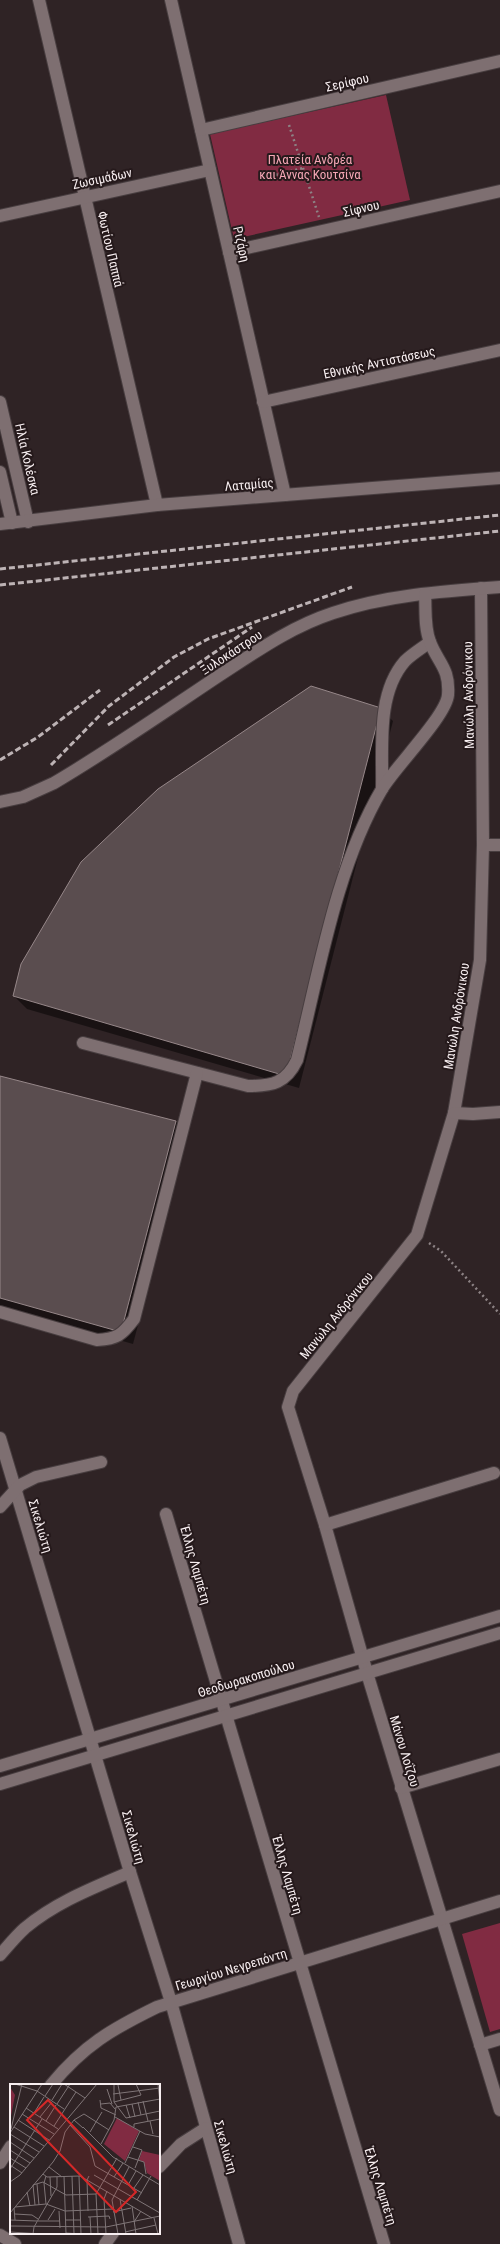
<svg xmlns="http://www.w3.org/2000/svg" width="500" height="2244" font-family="'Roboto Condensed',sans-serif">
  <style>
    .green { fill: #812b42 }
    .shadow { fill: #0007 }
    .building { fill: #5a4d4f; stroke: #968789 }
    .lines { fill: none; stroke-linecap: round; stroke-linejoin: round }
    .minor-casing { stroke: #483e40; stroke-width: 14 }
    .path { stroke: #8d8385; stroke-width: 2.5; stroke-dasharray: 2 3; stroke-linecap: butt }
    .minor { stroke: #7e6f71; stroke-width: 12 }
    .rail { stroke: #bdb3b5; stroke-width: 3; stroke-dasharray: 6 3; stroke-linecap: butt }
    .labels { text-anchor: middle; stroke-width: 4; stroke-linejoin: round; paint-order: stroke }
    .street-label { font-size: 13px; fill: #f8eff1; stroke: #25191b }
    .park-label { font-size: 13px; fill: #f6a7b6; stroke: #25191b }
    .inset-road { fill: none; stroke: #7f7577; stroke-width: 1 }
    .view { fill: #d62828; fill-opacity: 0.15; stroke: #d62828; stroke-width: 2 }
    .inset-edge { fill: none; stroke: #f8eff1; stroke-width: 2 }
  </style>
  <rect width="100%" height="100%" fill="#2f2325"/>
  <!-- green -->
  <g class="green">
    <polygon points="386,95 410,200 234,239 210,134"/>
    <polygon points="500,1923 500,2029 490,2032 462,1934"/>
  </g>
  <!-- shadow -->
  <g class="shadow">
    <polygon points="380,709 393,721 299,1088 27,1009 14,996"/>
    <polygon points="0,1077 176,1122 188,1135 133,1344 0,1306"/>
  </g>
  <!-- building -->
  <g class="building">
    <polygon points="311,686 381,708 286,1076 13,996 21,964 81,862 158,789"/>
    <polygon points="0,1076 176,1121 121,1332 0,1298"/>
  </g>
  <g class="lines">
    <!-- minor casing -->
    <g class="minor-casing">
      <g id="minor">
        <polyline points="39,0 157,505"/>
        <polyline points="171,0 285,495"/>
        <polyline points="201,130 500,61"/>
        <polyline points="0,216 210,170"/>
        <polyline points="229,252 500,191"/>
        <polyline points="0,402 28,522"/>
        <polyline points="263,402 500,350"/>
        <polyline points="0,472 12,523"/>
        <polyline points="0,524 157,505 500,478"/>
        <polyline points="481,588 483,845 480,960 454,1113 417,1235 293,1391 288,1407 325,1525 367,1673 500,2110"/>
        <path d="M382,789c1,-41 -6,-95 23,-128 7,-7 17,-13 25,-19"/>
        <path d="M0,802l23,-5 31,-14c56,-33 109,-70 163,-106 37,-24 73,-50 116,-64 53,-18 112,-22 167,-26"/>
        <polyline points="483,845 500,845"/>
        <path d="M83,1043l165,43c25,0 38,-3 49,-26 22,-88 39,-193 85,-271 14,-23 64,-73 66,-94 2,-27 -10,-32 -18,-53 -6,-15 -4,-33 -5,-48"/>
        <polyline points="454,1113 473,1114 500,1112"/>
        <path d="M0,1312l97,28c20,-1 25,-5 37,-21l63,-246"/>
        <polyline points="0,1438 130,1872 171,2002 239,2244"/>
        <polyline points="0,1507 20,1485 36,1477 101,1462"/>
        <polyline points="166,1514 384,2244"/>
        <polyline points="325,1525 494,1473"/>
        <polyline points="0,1766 500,1616"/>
        <polyline points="0,1784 500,1633"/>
        <polyline points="401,1788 500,1759"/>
        <path d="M0,1955c8,-9 16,-19 25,-27 31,-26 68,-40 105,-56"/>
        <polyline points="480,2045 500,2039"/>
        <path d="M51,2085c33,-40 61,-56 106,-78l343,-106"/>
        <polyline points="0,2163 11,2146"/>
        <polyline points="159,2167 181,2144 206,2128"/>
        <polyline points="0,2235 15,2244"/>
        <polyline points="105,2244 113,2233"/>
      </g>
    </g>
    <!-- path -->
    <g class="path">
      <polyline points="289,125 319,217"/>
      <polyline points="271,176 303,168"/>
      <polyline points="429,1243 441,1251 500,1314"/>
    </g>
    <!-- minor -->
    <use href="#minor" class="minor"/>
    <!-- rail -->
    <g class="rail">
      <polyline points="0,569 500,515"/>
      <polyline points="0,585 500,531"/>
      <polyline points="108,725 252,627"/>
      <polyline points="0,760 38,737 100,690"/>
      <polyline points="51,765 109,706 174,657 208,639 352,587"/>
    </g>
  </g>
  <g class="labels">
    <!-- street labels -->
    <g class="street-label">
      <text transform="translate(347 82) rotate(-13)" y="5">Σερίφου</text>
      <text transform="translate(102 178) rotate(-12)" y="5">Ζωσιμάδων</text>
      <text transform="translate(361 208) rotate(-13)" y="5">Σίφνου</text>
      <text transform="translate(242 244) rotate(77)" y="5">Ριζάρη</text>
      <text transform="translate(111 249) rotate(77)" y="5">Φωτίου Παππά</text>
      <text transform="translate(379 362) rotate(-12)" y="5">Εθνικής Αντιστάσεως</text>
      <text transform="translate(28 459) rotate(77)" y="5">Ηλία Κολέσκα</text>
      <text transform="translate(249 484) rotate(-5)" y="5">Λαταμίας</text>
      <text transform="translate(231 652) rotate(-33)" y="5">Ξυλοκάστρου</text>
      <text transform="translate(468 695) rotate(-91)" y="5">Μανώλη Ανδρόνικου</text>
      <text transform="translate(456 1016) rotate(-81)" y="5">Μανώλη Ανδρόνικου</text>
      <text transform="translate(336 1315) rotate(-51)" y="5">Μανώλη Ανδρόνικου</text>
      <text transform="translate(41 1526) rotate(73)" y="5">Σικελιώτη</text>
      <text transform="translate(196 1565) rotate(74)" y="5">Έλλης Λαμπέτη</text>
      <text transform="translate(246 1678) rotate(-17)" y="5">Θεοδωρακοπούλου</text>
      <text transform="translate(405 1751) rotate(73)" y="5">Μάνου Λοΐζου</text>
      <text transform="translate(134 1837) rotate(74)" y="5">Σικελιώτη</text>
      <text transform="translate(288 1875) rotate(74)" y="5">Έλλης Λαμπέτη</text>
      <text transform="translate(231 1969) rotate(-17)" y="5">Γεωργίου Νεγρεπόντη</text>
      <text transform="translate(226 2147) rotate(74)" y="5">Σικελιώτη</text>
      <text transform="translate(381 2186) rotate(73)" y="5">Έλλης Λαμπέτη</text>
    </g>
    <!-- park labels -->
    <g class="park-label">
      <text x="310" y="164">Πλατεία Ανδρέα<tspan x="310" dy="15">και Άννας Κουτσίνα</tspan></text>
    </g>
  </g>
  <!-- overview -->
  <g transform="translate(10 2084)">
    <rect width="150" height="150" fill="#2f2325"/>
    <path d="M0,3l5,8 -5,26zM107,34l22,13 -14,30 -21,-17zM132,67l18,4v26l-13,-8 -3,-11 -5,-2z" fill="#812b42"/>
    <path class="inset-road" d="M5,0l22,7 27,18M54,0l21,14M104,0v18l12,16 34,-7M148,0l2,19M108,1l3,15M97,5l5,15M103,10l47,-6M35,12l8,-12M42,16l10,-16M90,16l1,8 15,7M133,17l5,20M104,18l27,-7 -5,-11M128,18l3,13M47,20l13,-20M91,20l9,-1 5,6M122,20l3,13M116,21l4,13M16,24l32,21M24,29l10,-16M12,30l32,20M30,33l12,-15M105,33l30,17 15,3M8,36l31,20M64,36l9,8M36,37l10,-16M140,37l3,13M60,41l20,22 5,19 47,27M44,42l22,-34M4,43l30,19M73,43l30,30 47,28M124,43v-3l26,-5M1,45l11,-45M80,48l12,-20M0,49l32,-49M0,50l29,18M0,58l24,16M91,60l13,-24 2,-13 44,-8M123,63l9,3 -7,18M0,66l20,13M118,73l16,5 2,12M0,74l16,10M115,79l15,-32M0,81l12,8M39,83l13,10M0,85l32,-50M33,90l4,3 33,-1 72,42M84,91l66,38M36,92l-2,7 2,21M54,92l2,58M62,92l2,58M69,92l2,58M40,93l1,19M104,93l9,-14M0,98l10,-7 77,-91M27,100l2,21M23,101l10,-3 23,13 30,-1M23,101l2,20M118,101l8,-14M124,104l9,-13M17,108l3,14M110,115l6,35M127,116l14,-24M122,122l4,28M5,123l31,-3 19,7 48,-2M4,124l1,12M49,127l1,17M78,127l-1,-31 2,-4M103,128l18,-4M0,129l43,-51 7,-11 5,-19 9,-12 10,-6 25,16M5,130l17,1 6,4M78,133l21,-1 1,3M80,133l1,17M144,134l4,16M0,136l27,1M38,136l7,-11M56,136h15M28,137h22M124,138l7,-11M0,142l96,1 54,-11M0,148l32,2M115,148l31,-7M56,149l15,1M23,150l1,-7 23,-40v-10M88,150l-2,-40 21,-36M96,150l-2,-35 3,-8M108,150l-6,-34 17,-33"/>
    <path class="view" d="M38,16l88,92 -20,20 -89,-92z"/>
    <rect width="150" height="150" class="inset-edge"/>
  </g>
</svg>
